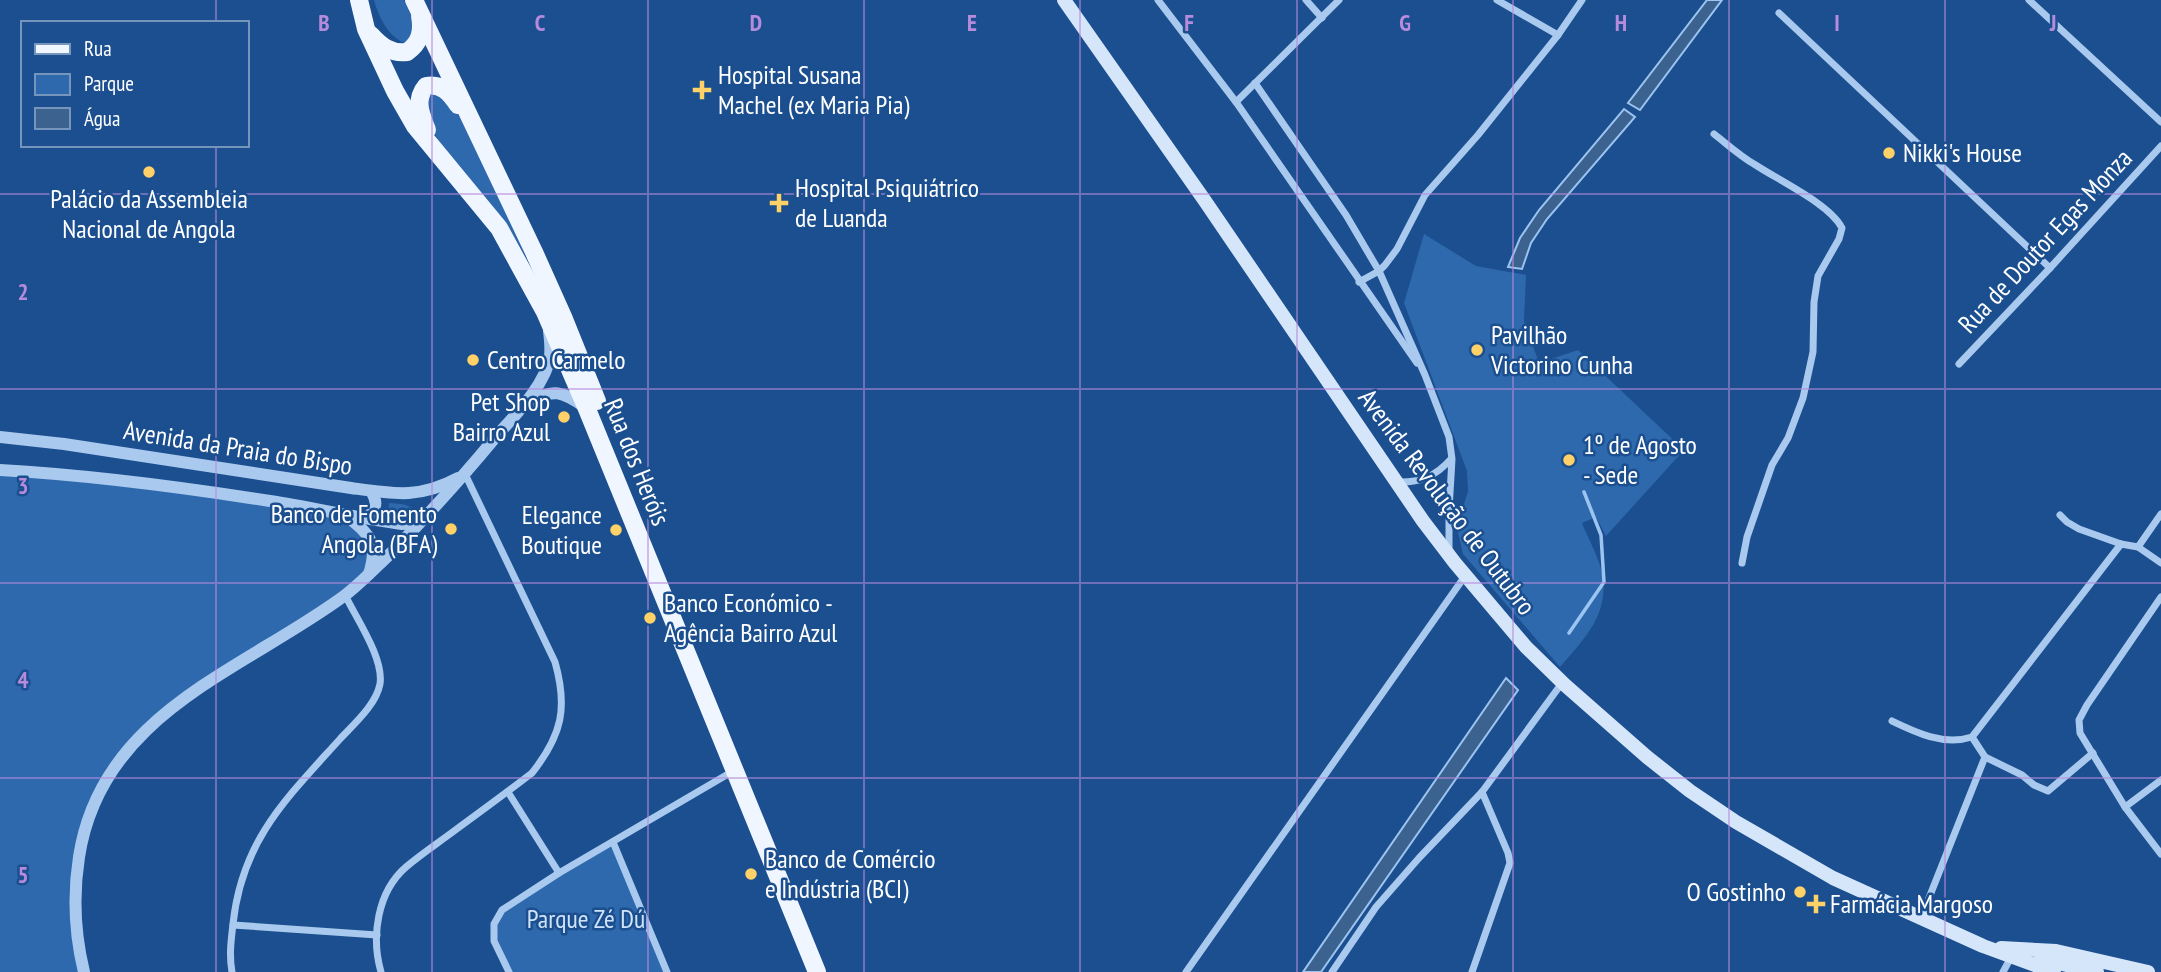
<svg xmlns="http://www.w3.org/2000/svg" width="2161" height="972" font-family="'PT Sans Narrow',sans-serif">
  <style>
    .green { fill: #2e69ad }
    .water { fill: #3c6290; stroke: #9cc4f0; stroke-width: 2 }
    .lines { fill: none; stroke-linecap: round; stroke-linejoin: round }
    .stream { stroke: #9cc4f0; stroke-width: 3.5 }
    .minor { stroke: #a9c9ee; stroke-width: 7 }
    .tertiary { stroke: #a9c9ee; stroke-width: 12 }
    .secondary { stroke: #d6e6fa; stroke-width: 14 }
    .primary { stroke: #f0f6ff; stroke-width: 18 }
    .grid { fill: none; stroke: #b68bdc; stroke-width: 2; stroke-opacity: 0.55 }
    .poi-dot { fill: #ffd166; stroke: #1b4f8f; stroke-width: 2.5 }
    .labels { text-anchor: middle; stroke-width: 5; stroke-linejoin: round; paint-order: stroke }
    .poi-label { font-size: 26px; fill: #fff; stroke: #1b4f8f; text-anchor: start }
    .street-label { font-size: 26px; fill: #fff; stroke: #1b4f8f }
    .park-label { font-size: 26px; fill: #cfe3fa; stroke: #1b4f8f }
    .grid-label { font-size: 23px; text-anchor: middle; font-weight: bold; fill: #b68bdc; stroke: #1b4f8f; stroke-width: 5; stroke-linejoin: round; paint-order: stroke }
  </style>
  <rect width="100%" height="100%" fill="#1b4f8f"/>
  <!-- green -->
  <g class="green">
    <path d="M374,0h30l9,20v17l-9,6c-17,-8 -25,-26 -30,-43z"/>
    <path d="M437,93l11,5 14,23 84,176c-15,-31 -30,-61 -51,-88 -19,-26 -63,-64 -68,-96 -1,-5 1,-11 1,-16z"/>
    <path d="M1424,234l52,32 50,9 -2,46 15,42 39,-13 106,100 -78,86 -10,-19 -14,6c6,15 15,31 19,46 11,43 -16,69 -41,98l-97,-113 -6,-26 11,-37 -1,-20 -63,-168z"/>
    <polygon points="0,470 345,514 367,533 369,574 174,706 104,782 76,871 84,972 0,972"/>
    <path d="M389,503c9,1 21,0 27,9l-4,5 -24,-1z"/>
    <polygon points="613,842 667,972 509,972 494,941 497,916"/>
  </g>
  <!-- water -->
  <g class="water">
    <polygon points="1707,0 1722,0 1640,110 1628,103"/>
    <polygon points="1624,109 1635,117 1547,219 1531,243 1522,269 1508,267 1520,238 1539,210"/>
    <polygon points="1506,678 1518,690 1321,972 1303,972"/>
  </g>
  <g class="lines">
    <!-- stream -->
    <polyline class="stream" points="1569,633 1604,582 1601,535 1584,492"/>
    <!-- minor -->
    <g class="minor">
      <polyline points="1158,0 1236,102 1417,363"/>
      <polyline points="1306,0 1322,18"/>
      <polyline points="1497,0 1558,35"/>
      <polyline points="2029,0 2161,122"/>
      <polyline points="1779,13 2050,268"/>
      <polyline points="1255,83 1346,215 1379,271 1425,375 1449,437 1452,459 1449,510 1449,552"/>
      <polyline points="1236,102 1339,0"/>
      <path d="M1714,134c13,10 26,22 40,30 24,16 76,40 88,64l-3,11 -21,37 -4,26 -1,50 -10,46 -15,40 -16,27 -25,72 -5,26"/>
      <polyline points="1359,282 1379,271 1385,265 1397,249 1425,195 1478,135 1558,35 1582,0"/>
      <polyline points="1959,364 2050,268 2161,146"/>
      <path d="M1397,482c23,1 39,-6 54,-23"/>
      <polyline points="2060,515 2067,522 2079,529 2121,544 2138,547 2161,563"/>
      <polyline points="2138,547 2161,514"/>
      <polyline points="2161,597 2087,705 2079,720 2080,733 2125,807 2161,854"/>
      <path d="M1892,721c25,12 52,25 80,16l149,-193"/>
      <polyline points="1972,737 1985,757 2022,775 2034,785 2048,791 2093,753"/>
      <polyline points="508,792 559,873"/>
      <polyline points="2125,807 2161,780"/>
      <polyline points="613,842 667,972"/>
      <polyline points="1921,918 1985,757"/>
      <polyline points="233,925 377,935"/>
      <path d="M232,972c-3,-17 -1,-31 1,-48 9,-84 53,-125 107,-185 14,-15 36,-34 40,-55 4,-26 -24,-66 -35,-89"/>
      <path d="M381,972c-10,-35 -4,-80 25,-105 15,-13 32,-24 48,-36 26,-19 52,-38 78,-58 30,-38 36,-65 23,-111l-90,-188"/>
      <polyline points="509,972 494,941 494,924 502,910 559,873 735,770"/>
      <polyline points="1186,972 1465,576"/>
      <polyline points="1332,972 1376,907 1419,858 1482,792 1562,683"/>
      <polyline points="1472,972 1510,863 1508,853 1482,792"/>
      <polyline points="2003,972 2009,961"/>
    </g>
    <!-- tertiary -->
    <g class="tertiary">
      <path d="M529,403c24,-16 34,-11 56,4"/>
      <path d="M0,437l64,7 287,44c43,6 68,11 107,-10"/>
      <path d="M0,470c90,5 181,17 270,31 44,7 88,17 132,23l12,-1 8,-4"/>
      <path d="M347,516c23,19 32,27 22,58"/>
      <path d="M366,518c11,-8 12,-16 5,-27"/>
      <path d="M84,972c-9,-37 -11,-77 -5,-115 22,-144 163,-186 265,-261 17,-13 32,-29 47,-43 36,-37 70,-74 103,-114 19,-22 51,-53 56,-82 1,-9 0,-18 -1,-26"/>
    </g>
    <!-- secondary -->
    <g class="secondary">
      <polyline points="1064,0 1205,201 1423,521 1455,563 1526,647 1565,685 1647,757 1690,791 1736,822 1833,878 1983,946 2054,972"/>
      <polyline points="2001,948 2056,951 2148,972"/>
      <polyline points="2041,959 2097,972"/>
    </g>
    <!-- primary -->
    <g class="primary">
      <polyline points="359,0 366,29 395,91 415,126 499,228 545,312 587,409 817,972"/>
      <polyline points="414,0 534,252 564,319 597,401"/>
      <path d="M371,35c10,11 20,19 36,17 13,-9 16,-21 13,-36"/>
      <path d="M427,130c-6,-15 -13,-30 -1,-44 16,-3 24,7 32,19"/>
    </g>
  </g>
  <!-- grid -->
  <path class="grid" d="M216,0v23M432,0v972M648,0v972M864,0v972M1080,0v972M1297,0v972M1513,0v972M1729,0v972M1945,0v972M216,145v827M0,194h2161M0,389h2161M0,583h2161M0,778h2161"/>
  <!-- markers -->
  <g class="poi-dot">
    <path d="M698.5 79.5h7v7h7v7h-7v7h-7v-7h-7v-7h7z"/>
    <circle cx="1889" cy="153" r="7"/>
    <circle cx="149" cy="172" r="7"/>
    <path d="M775.5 192.5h7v7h7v7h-7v7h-7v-7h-7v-7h7z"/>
    <circle cx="1477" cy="350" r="7"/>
    <circle cx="473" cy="360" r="7"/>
    <circle cx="564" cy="417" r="7"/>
    <circle cx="1569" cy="460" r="7"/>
    <circle cx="451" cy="529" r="7"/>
    <circle cx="616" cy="530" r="7"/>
    <circle cx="650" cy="618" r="7"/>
    <circle cx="751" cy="874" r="7"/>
    <circle cx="1800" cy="892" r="7"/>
    <path d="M1812.5 893.5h7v7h7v7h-7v7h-7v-7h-7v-7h7z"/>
  </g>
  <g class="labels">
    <!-- poi labels -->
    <g class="poi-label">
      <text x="718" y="84">Hospital Susana<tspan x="718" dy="30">Machel (ex Maria Pia)</tspan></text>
      <text x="1903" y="162">Nikki's House</text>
      <text x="795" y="197">Hospital Psiquiátrico<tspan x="795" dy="30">de Luanda</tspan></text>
      <text x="149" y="208" text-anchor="middle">Palácio da Assembleia<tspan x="149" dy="30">Nacional de Angola</tspan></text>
      <text x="1491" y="344">Pavilhão<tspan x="1491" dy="30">Victorino Cunha</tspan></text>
      <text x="487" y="369">Centro Carmelo</text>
      <text x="550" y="411" text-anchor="end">Pet Shop<tspan x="550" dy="30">Bairro Azul</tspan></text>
      <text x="1583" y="454">1º de Agosto<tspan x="1583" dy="30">- Sede</tspan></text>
      <text x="437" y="523" text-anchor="end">Banco de Fomento<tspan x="437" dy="30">Angola (BFA)</tspan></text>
      <text x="602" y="524" text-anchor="end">Elegance<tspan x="602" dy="30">Boutique</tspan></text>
      <text x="664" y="612">Banco Económico -<tspan x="664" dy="30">Agência Bairro Azul</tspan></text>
      <text x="765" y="868">Banco de Comércio<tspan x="765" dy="30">e Indústria (BCI)</tspan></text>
      <text x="1786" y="901" text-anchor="end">O Gostinho</text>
      <text x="1830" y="913">Farmácia Margoso</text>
    </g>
    <!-- street labels -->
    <g class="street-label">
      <text transform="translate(2045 241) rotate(-47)" y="9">Rua de Doutor Egas Monza</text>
      <text transform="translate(238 448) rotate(9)" y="9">Avenida da Praia do Bispo</text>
      <text transform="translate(637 462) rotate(68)" y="9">Rua dos Heróis</text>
      <text transform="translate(1447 502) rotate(53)" y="9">Avenida Revolução de Outubro</text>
    </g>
    <!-- park labels -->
    <g class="park-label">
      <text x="586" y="928">Parque Zé Dú</text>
    </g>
  </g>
  <g class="grid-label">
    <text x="324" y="31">B</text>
    <text x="540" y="31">C</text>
    <text x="756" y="31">D</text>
    <text x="972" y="31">E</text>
    <text x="1189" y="31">F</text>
    <text x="1405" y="31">G</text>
    <text x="1621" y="31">H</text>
    <text x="1837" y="31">I</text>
    <text x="2053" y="31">J</text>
    <text x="23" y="300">2</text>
    <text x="23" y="494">3</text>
    <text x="23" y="688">4</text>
    <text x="23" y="883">5</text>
  </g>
  <!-- legend -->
  <rect x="21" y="21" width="228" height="126" fill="#1b4f8f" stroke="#7695bc" stroke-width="2"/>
  <rect x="35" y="44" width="35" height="10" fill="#f0f6ff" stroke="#7695bc" stroke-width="2"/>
  <text x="84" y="56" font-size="21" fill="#ffffff">Rua</text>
  <rect x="35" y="74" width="35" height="21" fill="#2e69ad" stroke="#7695bc" stroke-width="2"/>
  <text x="84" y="91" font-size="21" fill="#ffffff">Parque</text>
  <rect x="35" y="108" width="35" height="21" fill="#3c6290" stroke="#7695bc" stroke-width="2"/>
  <text x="84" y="126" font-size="21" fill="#ffffff">Água</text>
</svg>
